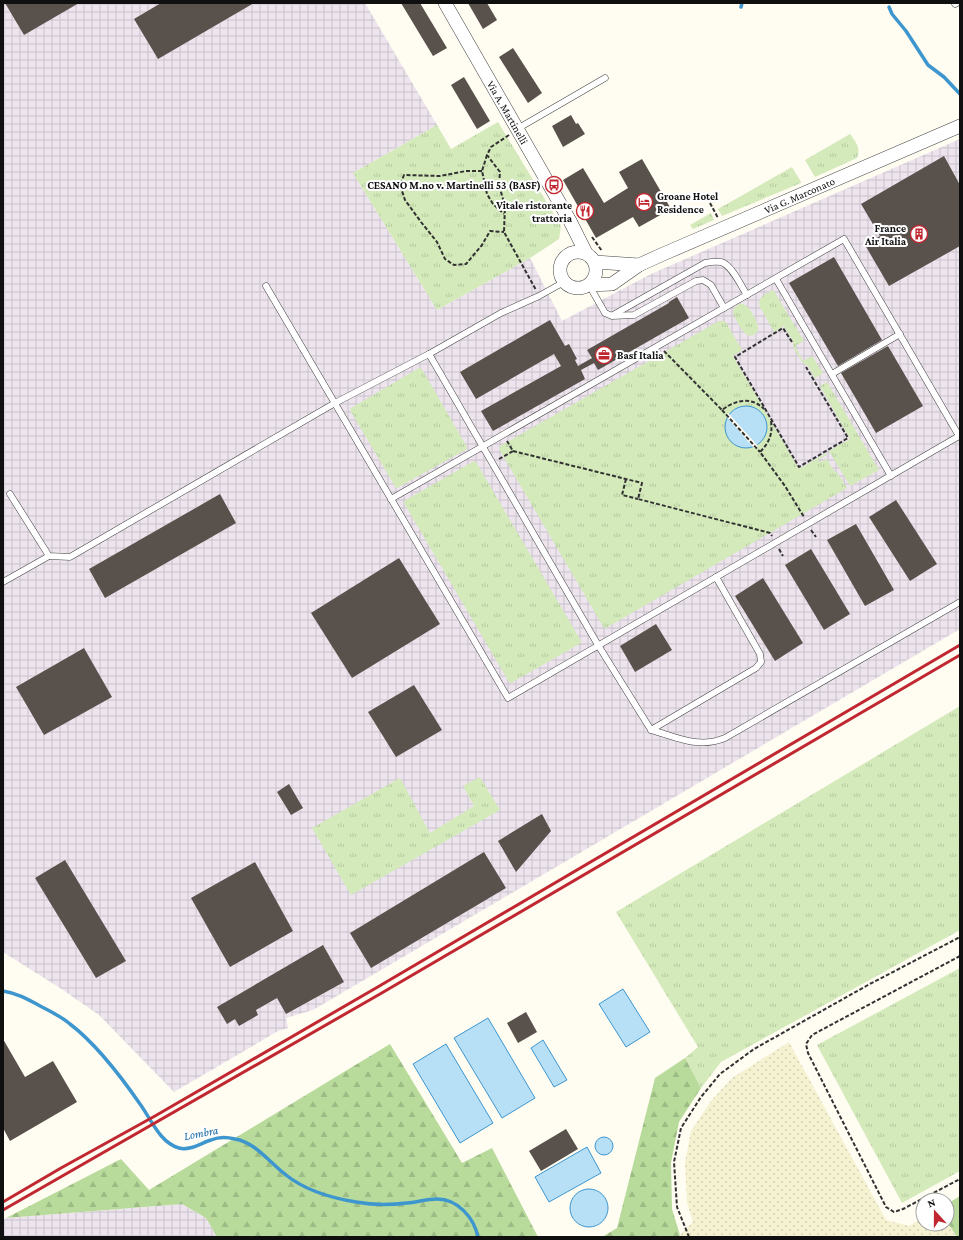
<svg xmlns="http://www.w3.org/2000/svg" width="963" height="1240" font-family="'Crimson Pro',serif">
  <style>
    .industrial { fill: url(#industrial-grid) }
    .farmland { fill: url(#farmland-dots) }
    .grass { fill: url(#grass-tufts) }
    .forest { fill: url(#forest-firs) }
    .water { fill: #b7dff6; stroke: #3e96ce }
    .pier { fill: #fffcf2 }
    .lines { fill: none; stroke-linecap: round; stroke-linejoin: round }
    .stream { stroke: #3e96ce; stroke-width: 3.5 }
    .building { fill: #59514c }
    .service-casing { stroke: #434343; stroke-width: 7 }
    .minor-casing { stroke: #434343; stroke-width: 14 }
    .path { stroke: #323232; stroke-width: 2; stroke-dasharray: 4 2; stroke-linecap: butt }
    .service { stroke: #fff; stroke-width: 6 }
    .minor { stroke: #fff; stroke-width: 13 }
    .rail { stroke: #c12730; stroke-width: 3 }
    .labels { text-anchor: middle; stroke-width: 4; stroke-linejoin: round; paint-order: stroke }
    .street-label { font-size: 11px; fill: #101010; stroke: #fff }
    .poi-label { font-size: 11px; font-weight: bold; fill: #101010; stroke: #fff; text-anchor: end }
    .water-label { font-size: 12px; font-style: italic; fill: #1868a3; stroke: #fff }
  </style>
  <defs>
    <pattern id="industrial-grid" width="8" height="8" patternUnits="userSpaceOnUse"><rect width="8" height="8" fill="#ede4ee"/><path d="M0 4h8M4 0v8" fill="none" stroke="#cac3cb"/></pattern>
    <pattern id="farmland-dots" width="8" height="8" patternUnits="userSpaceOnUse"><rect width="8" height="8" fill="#f5f2d2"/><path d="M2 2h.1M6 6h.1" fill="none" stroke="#d1ceb3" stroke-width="1.8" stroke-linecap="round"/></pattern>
    <pattern id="grass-tufts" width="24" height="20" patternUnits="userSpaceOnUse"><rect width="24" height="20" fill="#d4eabb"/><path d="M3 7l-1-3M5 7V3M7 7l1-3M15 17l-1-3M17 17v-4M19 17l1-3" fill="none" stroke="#b5c8a0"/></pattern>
    <pattern id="forest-firs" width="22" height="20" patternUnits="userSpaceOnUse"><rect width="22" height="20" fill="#b8db9b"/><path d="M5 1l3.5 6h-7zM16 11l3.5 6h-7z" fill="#9dbb84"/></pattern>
  </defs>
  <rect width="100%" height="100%" fill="#fffcf2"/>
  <!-- industrial -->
  <g class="industrial">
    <polygon points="3,3 365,3 437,125 353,173 437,310 530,258 562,321 651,274 960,139 960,629 313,1010 286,1018 288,1028 278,1031 174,1092 99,1015 60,988 3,952"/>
    <polygon points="182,1204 206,1218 217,1237 3,1237 3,1220 6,1218"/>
  </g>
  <!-- farmland -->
  <polygon class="farmland" points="789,1042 886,1220 909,1226 923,1218 923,1224 947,1224 947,1222 956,1237 678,1237 693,1222 687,1202 685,1163 691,1131 711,1101 732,1078"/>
  <!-- grass -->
  <g class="grass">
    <polygon points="498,122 561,226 559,239 530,258 437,310 353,173 437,125 451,149"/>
    <path d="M850,134c6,8 11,14 7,24l-42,19 -10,-17z"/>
    <polygon points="792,167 801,182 801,183 722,216 718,209"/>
    <polygon points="711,213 714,220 693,229 690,225"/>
    <path d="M773,290l1,1 30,50 -9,5 8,15 9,-5 11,17 -8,5 -7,-12 -6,-4 -9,-15v-6l-9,-15 -10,6 -14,-25c-4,-10 6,-13 13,-17z"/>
    <path d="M739,304c3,0 4,-1 6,1 6,3 15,20 13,26 -11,14 -19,-7 -24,-15 -2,-5 0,-9 5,-12z"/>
    <polygon points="719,321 724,321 727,324 742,350 733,356 799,469 826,453 827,455 818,460 820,462 827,459 834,471 837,472 847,488 606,628 604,628 499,449 500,446"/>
    <polygon points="419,368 422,369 467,447 467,449 397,488 396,488 350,410 351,408"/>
    <polygon points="827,382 879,470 850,486 829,451 850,439 820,386"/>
    <polygon points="474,461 476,462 581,641 581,643 511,683 509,682 404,503 404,501"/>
    <polygon points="960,706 960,930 721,1062 701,1088 685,1058 698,1047 616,912"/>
    <polygon points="480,777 500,810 351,895 312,828 400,778 430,833 474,806 463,786"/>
    <polygon points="960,968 960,1171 902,1203 817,1045"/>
  </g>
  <!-- forest -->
  <g class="forest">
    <polygon points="390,1044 462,1163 492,1148 538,1237 217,1237 206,1218 182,1204 6,1218 121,1159 149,1190"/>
    <polygon points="685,1058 701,1088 679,1122 671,1163 672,1209 680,1235 678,1237 602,1237 617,1228 655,1078"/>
    <polygon points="960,1196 960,1237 957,1237 947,1222 947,1204"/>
  </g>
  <!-- water -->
  <g class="water">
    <circle cx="746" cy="427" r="21"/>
    <polygon points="623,989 650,1032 626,1047 599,1004"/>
    <polygon points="488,1018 535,1098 502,1118 454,1038"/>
    <polygon points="543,1040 567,1080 554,1087 531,1048"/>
    <polygon points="446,1044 493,1123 460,1143 413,1064"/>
    <circle cx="604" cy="1146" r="9"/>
    <polygon points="587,1147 601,1173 549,1202 535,1177"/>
    <circle cx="589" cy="1208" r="19"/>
  </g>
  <!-- pier -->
  <polygon class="pier" points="728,413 729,414 758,446 754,448 753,447 726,416"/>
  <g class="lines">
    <!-- stream -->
    <g class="stream">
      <polyline points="741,7 742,3"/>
      <polyline points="889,7 892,14 906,31 928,65 944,77 960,94"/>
      <path d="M3,991c14,2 26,9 39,16 10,5 20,10 28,17 25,19 52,54 70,80 11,15 20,39 39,44 11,3 22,-5 32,-8 7,-3 16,-3 24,-1 20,3 35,24 51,36 20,16 45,23 70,27 16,3 35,3 51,1 10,-1 20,-4 30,-4 21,0 37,19 41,38"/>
    </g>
  </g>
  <!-- building -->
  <g class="building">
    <polygon points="5,3 79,3 24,35"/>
    <polygon points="161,3 254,3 158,59 134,19"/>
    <polygon points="401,3 420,3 447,48 433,56"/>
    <polygon points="468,3 487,3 497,20 483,29"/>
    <polygon points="513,48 542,93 528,103 499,57"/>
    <polygon points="464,77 490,121 477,129 451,85"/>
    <polygon points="571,115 576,124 578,123 585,134 563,147 552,126"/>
    <polygon points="944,156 960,185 960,246 889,286 865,245 880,236 861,204"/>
    <polygon points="642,159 671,209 639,227 633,217 596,238 563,180 583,168 604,203 628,188 619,172"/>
    <polygon points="834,257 882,340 838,366 789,283"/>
    <polygon points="677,297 689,318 598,370 594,363 581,370 585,379 493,431 481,411 561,366 554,354 476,399 460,372 550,320 565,346 569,344 577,359 575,360 578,366 592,358 587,350 669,303 669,302"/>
    <polygon points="888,346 923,406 876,433 841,373"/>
    <polygon points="220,494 236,523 105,598 89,569"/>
    <polygon points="896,500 937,564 910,581 869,517"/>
    <polygon points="856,524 894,590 865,606 827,540"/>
    <polygon points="811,549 850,614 824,630 785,565"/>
    <polygon points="399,558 440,624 352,678 311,613"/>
    <polygon points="763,578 803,643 775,661 735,596"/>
    <polygon points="656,624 672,650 635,672 620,646"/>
    <polygon points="84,648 112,697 44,735 16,687"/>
    <polygon points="414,685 442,730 396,757 368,712"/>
    <polygon points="289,784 303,808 291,815 277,792"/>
    <polygon points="542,814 551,831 516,872 498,841"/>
    <polygon points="484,852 506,888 371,968 350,933"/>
    <polygon points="65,860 126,961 96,978 35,878"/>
    <polygon points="255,862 293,931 230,967 191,898"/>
    <polygon points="323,945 344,982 286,1014 277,998 256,1010 258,1015 239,1026 235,1019 227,1024 217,1007"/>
    <polygon points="526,1012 537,1032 518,1043 507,1023"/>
    <polygon points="3,1039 25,1077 53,1061 77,1102 10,1141 3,1128"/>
    <polygon points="566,1129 578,1149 541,1171 529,1151"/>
  </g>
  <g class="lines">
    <!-- service casing -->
    <g class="service-casing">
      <g id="service">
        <polyline points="955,4 957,3"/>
        <polyline points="517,129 605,78"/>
        <polyline points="776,279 891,476"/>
        <path d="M564,282l-25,14 -38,17 -72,41 169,291 53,85c26,7 47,19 74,8l235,-136"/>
        <polyline points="589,285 605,313 612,316 634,315 696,281 703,280 711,285 724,308"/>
        <polyline points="266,286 508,698 959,436 960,437"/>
        <path d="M613,315l92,-52c5,-1 10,-2 16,-1 11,3 20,24 26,33"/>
        <polyline points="832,374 900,334"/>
        <polyline points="10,494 49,556 70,557 335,403 429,354"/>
        <polyline points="391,499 844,239 959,436"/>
        <polyline points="3,582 49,556"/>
        <polyline points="651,730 756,668 761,662 760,654 716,577"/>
      </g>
    </g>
    <!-- minor casing -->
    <g class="minor-casing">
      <g id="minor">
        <path id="s1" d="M445,3l125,218 16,32"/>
        <circle cx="578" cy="270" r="18"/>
        <polyline points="595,262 639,265"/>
        <path id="s2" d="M589,285l23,-1 27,-19 22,-10 299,-129"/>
      </g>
    </g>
    <!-- path -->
    <g class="path">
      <polyline points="509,135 491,147 487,155 500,172 499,185 505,206 504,232 536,290"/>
      <polyline points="487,155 482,171 487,194 493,204 504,214"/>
      <polyline points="482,171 466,171 440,176 404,175 400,185 405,200 421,222 437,242 445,259 454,265 466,264 482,245 490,231 504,232"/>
      <polyline points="710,203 718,218"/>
      <polyline points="592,237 602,251"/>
      <polyline points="792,342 783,328 735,357 799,467 848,438 806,367"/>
      <path d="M664,351l58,59c14,-10 29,-14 42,-1"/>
      <polyline points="722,410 760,452"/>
      <path d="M771,421c2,13 -2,22 -11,31l25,34 19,31"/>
      <polyline points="513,451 642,483 638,499 770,533 772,536"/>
      <polyline points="499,459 513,451 507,441"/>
      <polyline points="626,479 622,495 638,499"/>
      <polyline points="811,530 816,537"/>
      <polyline points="779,549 783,556"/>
      <polyline points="960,956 812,1035 806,1044 808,1053 886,1207 894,1212 903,1209 960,1179"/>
      <polyline points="689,1237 677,1207 674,1162 681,1128 701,1097 720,1074 754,1049 868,985 960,937"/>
    </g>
    <!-- service -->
    <use href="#service" class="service"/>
    <!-- minor -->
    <use href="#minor" class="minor"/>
    <!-- rail -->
    <g class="rail">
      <polyline points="3,1202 61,1168 155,1116 376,988 960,645"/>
      <polyline points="3,1210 380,994 960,655"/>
    </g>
  </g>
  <!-- icons -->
  <defs>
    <g id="bus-ring" transform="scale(0.9)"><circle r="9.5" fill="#fff" stroke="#c12730" stroke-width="1.5"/><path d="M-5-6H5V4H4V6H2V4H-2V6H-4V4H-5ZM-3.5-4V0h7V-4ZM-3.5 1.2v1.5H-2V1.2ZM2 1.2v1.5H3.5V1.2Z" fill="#c12730"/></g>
    <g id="hotel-ring" transform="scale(0.9)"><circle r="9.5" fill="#fff" stroke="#c12730" stroke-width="1.5"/><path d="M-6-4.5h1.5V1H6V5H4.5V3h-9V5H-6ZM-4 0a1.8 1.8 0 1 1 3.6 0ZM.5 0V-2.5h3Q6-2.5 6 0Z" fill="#c12730"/></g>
    <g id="restaurant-ring" transform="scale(0.9)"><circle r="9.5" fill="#fff" stroke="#c12730" stroke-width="1.5"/><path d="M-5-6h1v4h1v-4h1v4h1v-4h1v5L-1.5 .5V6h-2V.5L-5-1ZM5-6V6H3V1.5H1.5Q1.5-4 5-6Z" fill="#c12730"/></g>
    <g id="building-ring" transform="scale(0.9)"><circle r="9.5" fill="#fff" stroke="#c12730" stroke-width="1.5"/><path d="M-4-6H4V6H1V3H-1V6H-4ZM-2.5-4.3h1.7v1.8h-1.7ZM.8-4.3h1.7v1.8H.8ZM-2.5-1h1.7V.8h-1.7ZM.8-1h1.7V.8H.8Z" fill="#c12730"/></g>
    <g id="office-ring" transform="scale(0.9)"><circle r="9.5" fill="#fff" stroke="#c12730" stroke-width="1.5"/><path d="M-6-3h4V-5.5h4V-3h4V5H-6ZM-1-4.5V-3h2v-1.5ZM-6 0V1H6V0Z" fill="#c12730"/></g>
  </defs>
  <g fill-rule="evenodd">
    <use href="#bus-ring" x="554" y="185"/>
    <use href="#hotel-ring" x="644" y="202"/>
    <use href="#restaurant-ring" x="585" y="211"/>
    <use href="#building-ring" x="919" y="234"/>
    <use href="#office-ring" x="604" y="355"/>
  </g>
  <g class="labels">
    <!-- street labels -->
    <g class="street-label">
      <text dy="4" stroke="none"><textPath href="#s1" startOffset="126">Via A. Martinelli</textPath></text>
      <text dy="4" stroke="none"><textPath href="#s2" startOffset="231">Via G. Marconato</textPath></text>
    </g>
    <!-- poi labels -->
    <g class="poi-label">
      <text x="541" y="189">CESANO M.no v. Martinelli 53 (BASF)</text>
      <text x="657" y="200" text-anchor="start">Groane Hotel<tspan x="657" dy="13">Residence</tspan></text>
      <text x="572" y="209">Vitale ristorante<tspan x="572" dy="13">trattoria</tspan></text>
      <text x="906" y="232">France<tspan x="906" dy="13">Air Italia</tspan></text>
      <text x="617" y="359" text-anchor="start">Basf Italia</text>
    </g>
    <!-- water labels -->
    <g class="water-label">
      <text transform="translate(201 1133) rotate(-11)" y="4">Lombra</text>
    </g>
  </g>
  <!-- border -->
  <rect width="963" height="1240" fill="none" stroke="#101010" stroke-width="8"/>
  <!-- north arrow -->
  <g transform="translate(935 1212) rotate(339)"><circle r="19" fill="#ffffff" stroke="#9f9f9f"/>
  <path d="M0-3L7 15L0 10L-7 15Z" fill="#c12730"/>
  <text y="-6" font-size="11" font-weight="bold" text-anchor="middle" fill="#101010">N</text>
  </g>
</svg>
